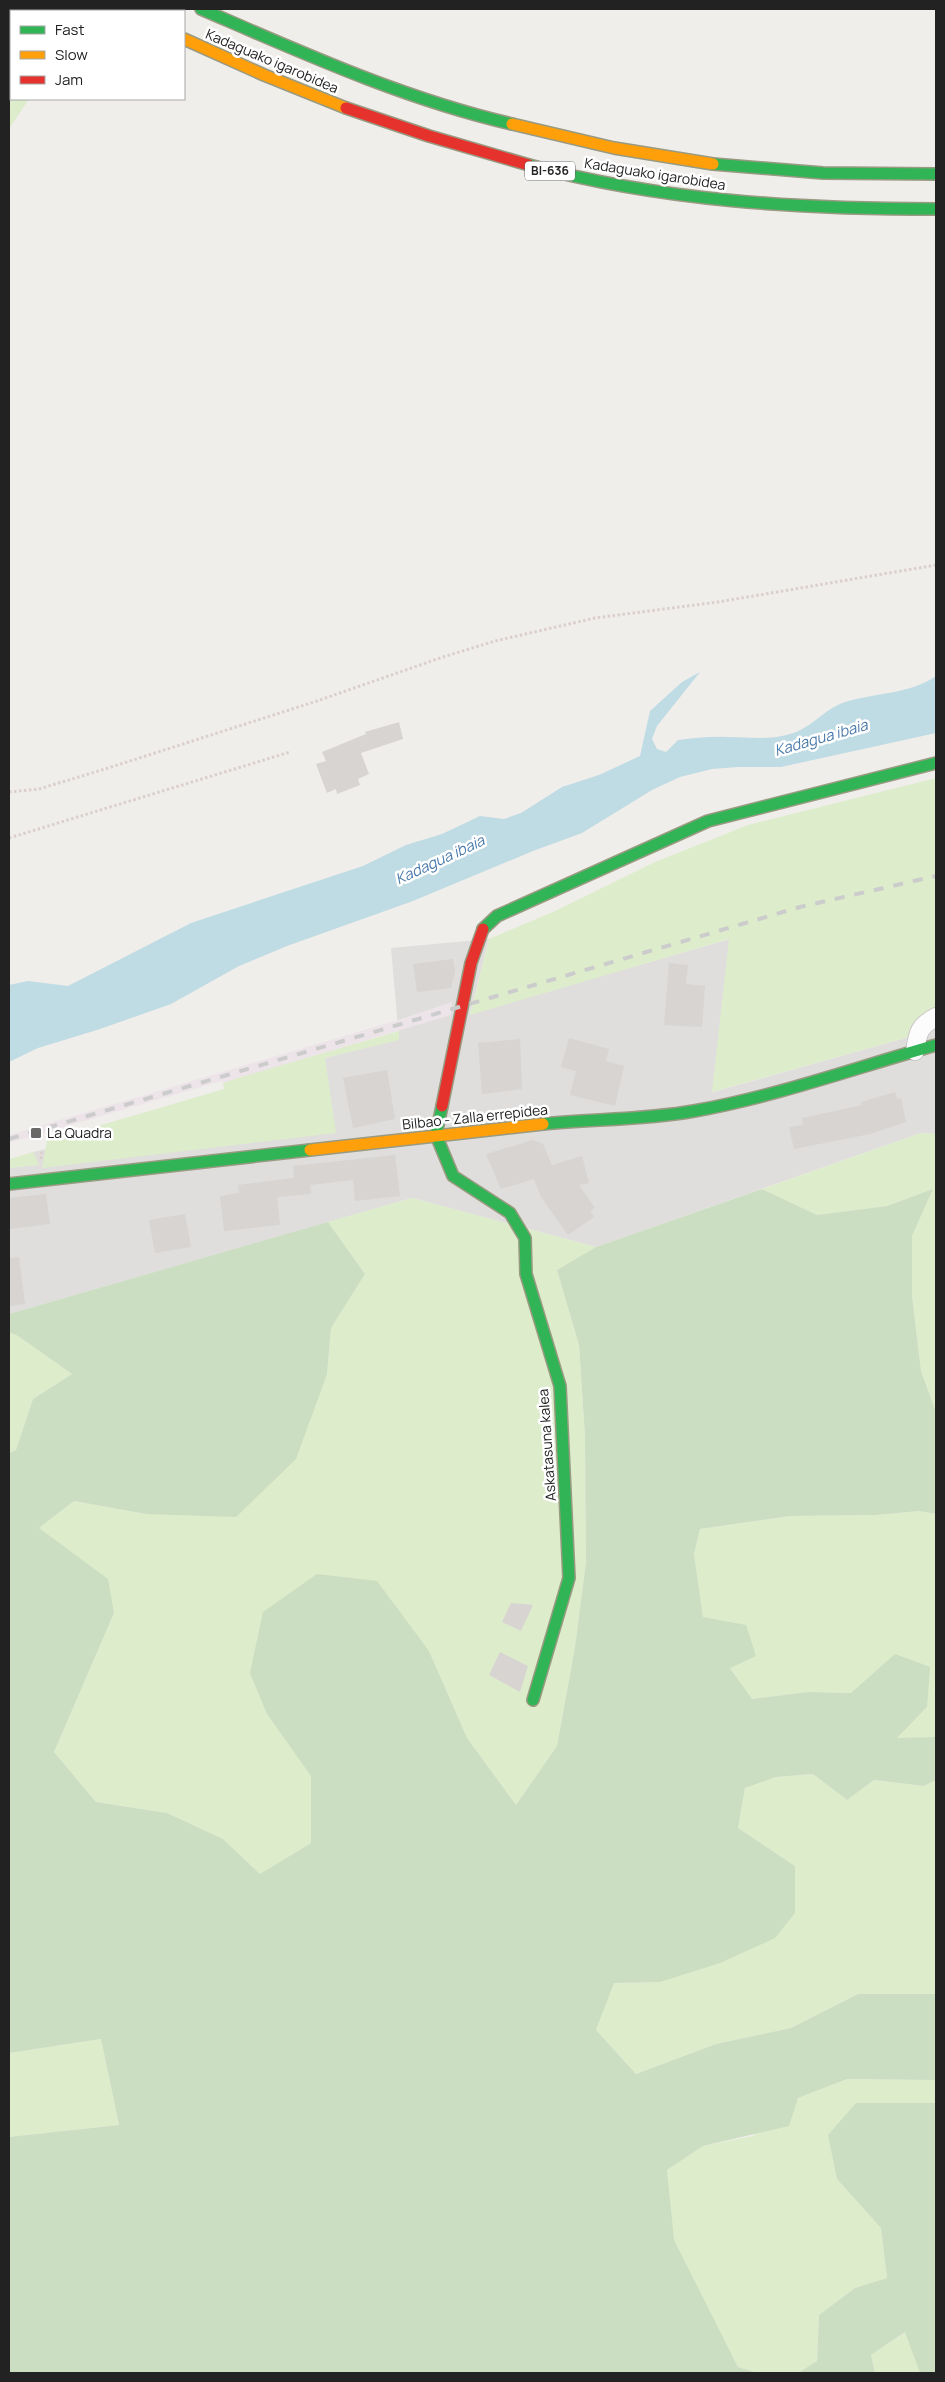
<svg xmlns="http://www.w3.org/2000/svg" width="945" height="2382" font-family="Manrope,sans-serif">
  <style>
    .residential { fill: #dfdedc }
    .industrial { fill: #ede4e9 }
    .grass { fill: #ddeccb }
    .forest { fill: #cbdec1 }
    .water { fill: #bfdbe3 }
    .building { fill: #d7d4d2 }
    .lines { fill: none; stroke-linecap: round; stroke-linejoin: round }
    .street-casing { stroke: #c9c8c7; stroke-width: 20 }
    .fast-casing { stroke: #999a82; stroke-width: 14 }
    .slow-casing { stroke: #999a82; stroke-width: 14 }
    .jam-casing { stroke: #999a82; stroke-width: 14 }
    .path { stroke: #dccecd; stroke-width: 3; stroke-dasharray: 2.5 2.5; stroke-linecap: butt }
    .street { stroke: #fdfcfc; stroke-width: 18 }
    .fast { stroke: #30b455; stroke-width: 11 }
    .slow { stroke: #ff9f0a; stroke-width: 11 }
    .jam { stroke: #e5322d; stroke-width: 11 }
    .rail { stroke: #ccc; stroke-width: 4; stroke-dasharray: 10 10; stroke-linecap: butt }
    .poi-dot { fill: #6a6968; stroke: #fff; stroke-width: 2 }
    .labels { text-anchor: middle; stroke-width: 5; stroke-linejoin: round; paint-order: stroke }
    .shield { fill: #fff; stroke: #646464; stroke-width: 1 }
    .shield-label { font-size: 12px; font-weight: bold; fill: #222 }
    .street-label { font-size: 14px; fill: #222; stroke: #fff }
    .poi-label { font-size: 14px; fill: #222; stroke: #fff; text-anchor: start }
    .water-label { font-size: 15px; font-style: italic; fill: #4a7aab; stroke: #fff }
  </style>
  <rect width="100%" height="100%" fill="#f0eeeb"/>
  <!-- residential -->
  <polygon class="residential" points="489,939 470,1014 730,939 713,1092 909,1037 911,1025 936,1008 936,1134 921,1133 596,1247 412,1198 9,1314 9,1168 38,1165 33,1152 46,1149 43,1168 325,1058 399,1039 391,948"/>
  <!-- industrial -->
  <polygon class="industrial" points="452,1002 451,1015 223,1083 222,1081 9,1143 9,1135 398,1020"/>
  <!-- grass -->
  <g class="grass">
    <polygon points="9,45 11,47 11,99 29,99 9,129"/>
    <polygon points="936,778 936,1008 911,1025 909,1037 712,1092 729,939 470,1015 489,939 555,911 655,862 748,825"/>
    <polygon points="399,1031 399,1040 325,1058 336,1133 42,1168 47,1141 224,1089 223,1083 238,1078"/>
    <polygon points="921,1133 936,1134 936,1412 921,1371 912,1296 912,1236 933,1189 887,1206 817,1215 762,1189"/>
    <polygon points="33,1152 39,1165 9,1168 9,1159"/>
    <polygon points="412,1198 596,1247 557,1270 579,1345 585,1436 586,1562 575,1647 557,1746 516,1805 467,1738 429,1651 267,1714 312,1776 311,1843 260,1874 223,1839 167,1813 96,1802 54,1752 114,1613 39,1528 74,1501 146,1514 327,1374 331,1328 365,1274 328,1222"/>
    <polygon points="9,1332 18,1336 72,1374 33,1399 16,1450 9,1453"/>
    <polygon points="919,1511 936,1514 936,1737 896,1739 927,1707 851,1693 808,1692 751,1699 730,1667 703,1618 694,1554 700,1529 790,1516 876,1515"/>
    <polygon points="813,1774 847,1800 874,1780 924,1786 936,1780 936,1994 858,1994 791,2028 716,2044 636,2074 596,2030 613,1983 660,1982 795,1866 738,1828 745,1788 776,1777"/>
    <polygon points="101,2039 119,2125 9,2137 9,2053"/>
    <polygon points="847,2079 936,2080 936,2103 857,2103 837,2179 881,2228 887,2278 855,2288 819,2315 817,2361 798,2373 758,2373 738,2367 673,2240 667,2170 703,2146 753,2136 798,2098"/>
    <polygon points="906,2332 920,2373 875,2373 871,2355"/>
  </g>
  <!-- forest -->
  <g class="forest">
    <polygon points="762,1189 817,1215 887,1206 933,1189 912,1236 912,1296 921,1371 936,1412 936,1514 919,1511 876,1515 790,1516 700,1529 694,1554 703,1617 746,1625 756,1656 730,1668 752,1699 808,1692 851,1693 895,1654 930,1667 927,1707 897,1738 936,1737 936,1780 924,1786 874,1780 847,1800 813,1774 776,1777 745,1788 738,1828 795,1866 795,1913 775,1938 720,1963 660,1982 614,1983 596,2030 636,2074 716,2044 791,2028 858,1994 936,1994 936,2080 847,2079 798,2098 789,2126 703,2146 667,2170 674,2240 738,2367 758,2373 9,2373 9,2137 119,2125 101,2039 9,2053 9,1453 16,1450 33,1399 72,1374 18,1336 9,1332 9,1314 328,1222 365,1274 331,1328 327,1374 296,1459 236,1517 146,1514 74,1501 39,1528 108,1579 114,1613 54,1752 96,1802 167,1813 223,1839 260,1874 311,1843 311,1776 267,1714 250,1673 263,1612 317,1574 377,1581 429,1651 467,1738 516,1805 557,1746 575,1647 586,1562 585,1436 579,1345 557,1270 596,1247"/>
    <polygon points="856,2103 936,2103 936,2373 920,2373 905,2332 871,2355 875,2373 798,2373 817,2361 819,2315 855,2288 887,2278 881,2228 837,2179 828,2135"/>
  </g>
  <!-- water -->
  <path class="water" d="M700,672l-43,54 -5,13 5,10 9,3 12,-12c17,-2 33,-4 50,-3 24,0 45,4 68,-5 18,-7 30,-24 49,-30 30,-9 65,-8 91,-26v57l-155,34h-43l-26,2 -32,8 -28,13 -70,43 -49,18 -120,50 -126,45 -48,20 -68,38 -71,25 -62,19 -29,14v-77l19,-4 40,5 123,-63 172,-57 43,-21 36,-11 38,-18 24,3 17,-6 41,-26 37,-12 41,-19 10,-45 32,-29z"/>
  <!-- building -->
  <g class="building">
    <polygon points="399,722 403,739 361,753 369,774 358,779 360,785 337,794 336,789 327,793 316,764 326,761 322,752 366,734 365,732"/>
    <polygon points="453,959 455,971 451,988 417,992 413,964"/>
    <polygon points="669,963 688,965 686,984 705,986 702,1027 664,1025"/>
    <polygon points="569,1038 609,1049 606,1061 624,1066 615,1106 570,1095 576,1071 561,1067"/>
    <polygon points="520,1039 522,1089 482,1094 478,1043"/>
    <polygon points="387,1070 395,1119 353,1128 343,1078"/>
    <polygon points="895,1092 897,1099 901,1098 906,1122 870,1134 794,1149 789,1127 803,1125 802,1118 862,1105 861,1102"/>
    <polygon points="533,1140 543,1144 552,1165 582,1156 589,1183 579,1185 595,1208 590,1211 594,1217 568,1235 541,1197 534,1179 501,1189 486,1154"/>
    <polygon points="395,1155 400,1196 355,1201 353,1180 310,1185 311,1194 277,1197 280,1225 224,1231 220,1196 239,1193 238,1185 294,1178 293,1166"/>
    <polygon points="46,1194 50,1224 9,1229 9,1198"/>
    <polygon points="185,1214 191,1247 155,1253 149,1220"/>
    <polygon points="19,1257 25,1304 9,1306 9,1258"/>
    <polygon points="511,1603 533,1605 521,1631 502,1622"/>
    <polygon points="500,1652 528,1666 520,1692 489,1675"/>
  </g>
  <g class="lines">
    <!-- street casing -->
    <g class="street-casing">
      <path id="street" d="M915,1051c3,-19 4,-25 21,-34"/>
    </g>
    <!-- fast casing -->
    <g class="fast-casing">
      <g id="fast">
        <path d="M201,9c102,44 203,90 311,115"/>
        <polyline points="713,164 823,173 936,174"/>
        <path d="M529,165c132,36 271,44 407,44"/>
        <polyline points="483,929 497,916 708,821 936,763"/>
        <polyline points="442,1106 436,1135 453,1176 510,1213 525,1238 526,1274 560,1386 569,1578 533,1700"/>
        <path d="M543,1124c51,-5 101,-4 151,-13 80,-14 164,-44 242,-66"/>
        <polyline points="9,1184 310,1150"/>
      </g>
    </g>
    <!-- slow casing -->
    <g class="slow-casing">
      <g id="slow">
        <polyline points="121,9 126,11"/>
        <polyline points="184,39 264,75 346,108"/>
        <polyline points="512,124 614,148 713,164"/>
        <polyline points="310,1150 543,1124"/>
      </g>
    </g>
    <!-- jam casing -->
    <g class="jam-casing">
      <g id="jam">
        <polyline points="346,108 429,136 529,165"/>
        <polyline points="442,1106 471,963 483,929"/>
      </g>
    </g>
    <!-- path -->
    <g class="path">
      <polyline points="9,792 39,789 105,769 314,702 443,657 495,641 595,618 718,602 936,565"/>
      <polyline points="9,838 290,752"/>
      <polyline points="41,1159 42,1150"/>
    </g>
    <!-- street -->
    <use href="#street" class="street"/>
    <!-- fast -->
    <use href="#fast" class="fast"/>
    <!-- slow -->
    <use href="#slow" class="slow"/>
    <!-- jam -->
    <use href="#jam" class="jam"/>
    <!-- rail -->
    <polyline class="rail" points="9,1139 800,907 936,876"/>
  </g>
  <!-- markers -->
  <rect class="poi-dot" x="30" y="1127" width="12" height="12" rx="2.5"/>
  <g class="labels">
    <!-- shield labels -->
    <rect class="shield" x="525" y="161.5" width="50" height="19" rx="4"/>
    <g class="shield-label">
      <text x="550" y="175">BI-636</text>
    </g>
    <!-- street labels -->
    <g class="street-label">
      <text transform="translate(272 61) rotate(23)" y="5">Kadaguako igarobidea</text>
      <text transform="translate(655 174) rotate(9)" y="5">Kadaguako igarobidea</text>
      <text transform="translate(475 1117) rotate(-6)" y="5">Bilbao - Zalla errepidea</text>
      <text transform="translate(547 1445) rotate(-94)" y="5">Askatasuna kalea</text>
    </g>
    <!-- poi labels -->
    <g class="poi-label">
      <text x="47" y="1138">La Quadra</text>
    </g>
    <!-- water labels -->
    <g class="water-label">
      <text transform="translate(821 738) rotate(-16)" y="5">Kadagua ibaia</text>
      <text transform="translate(440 860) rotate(-25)" y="5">Kadagua ibaia</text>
    </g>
  </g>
  <!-- border -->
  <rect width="945" height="2382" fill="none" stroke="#222222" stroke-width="20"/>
  <!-- legend -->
  <rect x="10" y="10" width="175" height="90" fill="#ffffff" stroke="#a7a7a7"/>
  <rect x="20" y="26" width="25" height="8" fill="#30b455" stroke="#a7a7a7"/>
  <text x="55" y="35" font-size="15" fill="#222222">Fast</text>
  <rect x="20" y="51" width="25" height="8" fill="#ff9f0a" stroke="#a7a7a7"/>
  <text x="55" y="60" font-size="15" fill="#222222">Slow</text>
  <rect x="20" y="76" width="25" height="8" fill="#e5322d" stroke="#a7a7a7"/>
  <text x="55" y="85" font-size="15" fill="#222222">Jam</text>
</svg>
